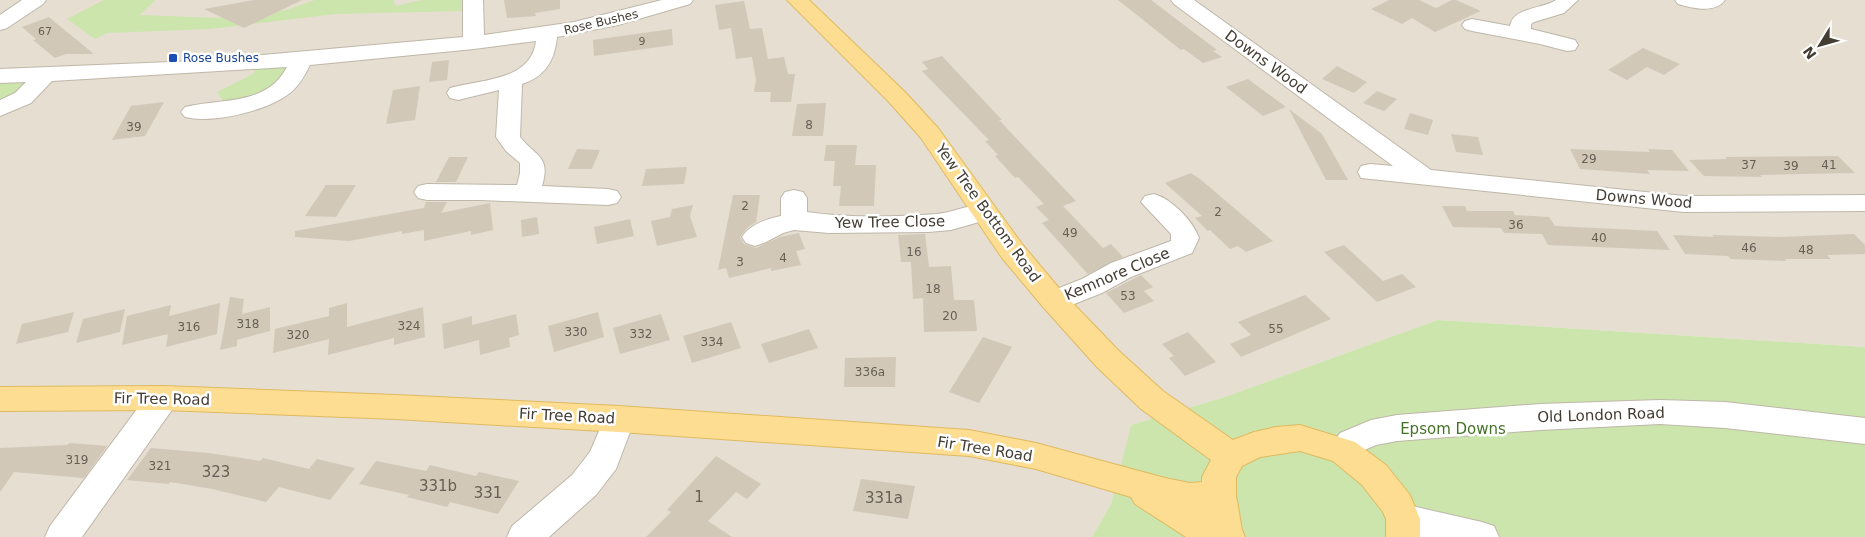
<svg xmlns="http://www.w3.org/2000/svg" width="1865" height="537" font-family="'DejaVu Sans',sans-serif">
  <style>
    .residential { fill: #e5ded1 }
    .green { fill: #cbe5ac }
    .building { fill: #d2c8b8 }
    .lines { fill: none; stroke-linecap: round; stroke-linejoin: round }
    .minor-casing { stroke: #bfb7a9; stroke-width: 2 }
    .major-casing { stroke: #e0ba61; stroke-width: 2 }
    .minor { fill: #fff; fill-rule: evenodd }
    .major { fill: #fcdd91; fill-rule: evenodd }
    .transit-dot { fill: #1a4fb4; stroke: #fff; stroke-width: 2 }
    .labels { text-anchor: middle; stroke-width: 5; stroke-linejoin: round; paint-order: stroke }
    .far-number-label { font-size: 11px; fill: #665f54 }
    .far-street-label { font-size: 12px; fill: #423c33; stroke: #fff }
    .far-transit-label { font-size: 12px; fill: #164399; stroke: #fff; text-anchor: start }
    .number-label { font-size: 12px; fill: #665f54 }
    .street-label { font-size: 15px; fill: #423c33; stroke: #fff }
    .park-label { font-size: 15px; fill: #457229; stroke: #fff }
    .near-number-label { font-size: 15px; fill: #665f54 }
  </style>
  <rect width="100%" height="100%" fill="#f1ede3"/>
  <!-- residential -->
  <polygon class="residential" points="0,0 1865,0 1865,347 1438,320 1225,397 1131,425 1111,504 1092,537 0,537"/>
  <!-- green -->
  <g class="green">
    <polygon points="104,0 155,0 140,15 216,18 286,10 315,0 393,0 396,6 422,0 462,0 462,11 335,14 209,29 107,33 95,39 67,19"/>
    <polygon points="302,60 288,85 229,110 217,92 253,74 260,62"/>
    <polygon points="45,75 0,109 0,76"/>
    <polygon points="1438,320 1865,347 1865,537 1092,537 1111,504 1131,425 1225,397"/>
  </g>
  <!-- building -->
  <g class="building">
    <polygon points="254,0 302,0 244,28 204,9"/>
    <polygon points="504,0 560,0 560,9 535,13 536,16 507,18"/>
    <polygon points="1118,0 1151,0 1217,50 1213,51 1222,57 1203,63 1184,49 1181,50"/>
    <polygon points="1389,0 1419,0 1436,8 1452,0 1456,0 1481,11 1435,32 1412,18 1402,24 1371,9"/>
    <polygon points="744,1 750,29 762,28 768,59 784,57 788,74 795,74 791,102 770,102 771,92 754,92 756,80 752,57 736,59 731,28 719,30 715,5"/>
    <polygon points="49,17 56,23 94,54 66,54 55,58 33,40 36,39 22,27"/>
    <polygon points="672,29 673,45 594,56 593,40"/>
    <polygon points="1643,48 1680,64 1664,75 1647,67 1627,80 1608,70"/>
    <polygon points="942,56 1002,120 999,120 1076,201 1063,206 1103,248 1111,244 1123,257 1088,274 1085,271 1042,223 1049,220 1036,207 1044,204 1018,177 1015,178 995,156 998,155 985,141 989,140 922,71 928,69 922,62"/>
    <polygon points="449,60 447,80 429,82 432,62"/>
    <polygon points="1337,66 1367,82 1354,93 1322,79"/>
    <polygon points="1248,79 1286,107 1263,116 1226,87"/>
    <polygon points="420,86 415,120 386,124 393,90"/>
    <polygon points="1377,91 1397,99 1384,111 1363,103"/>
    <polygon points="164,102 145,136 112,140 131,106"/>
    <polygon points="826,103 823,136 792,136 797,104"/>
    <polygon points="1289,109 1322,134 1348,180 1326,180"/>
    <polygon points="1410,113 1433,120 1428,135 1404,129"/>
    <polygon points="1451,134 1478,137 1483,155 1456,152"/>
    <polygon points="826,145 857,145 855,165 876,165 874,206 839,206 841,186 833,186 835,161 824,161"/>
    <polygon points="577,149 600,150 592,169 568,169"/>
    <polygon points="1570,149 1650,152 1648,149 1672,150 1689,171 1647,170 1650,174 1580,169"/>
    <polygon points="1838,156 1855,173 1760,175 1762,177 1704,176 1689,160 1727,159 1725,157"/>
    <polygon points="449,157 468,157 456,182 436,182"/>
    <polygon points="687,167 684,184 642,186 646,169"/>
    <polygon points="1191,173 1200,179 1273,241 1246,252 1238,246 1230,249 1210,230 1208,231 1195,218 1202,216 1165,183"/>
    <polygon points="326,185 356,185 336,217 305,216"/>
    <polygon points="733,195 760,195 756,222 748,227 740,237 744,244 756,248 780,237 799,233 805,249 796,251 801,265 771,271 771,268 729,278 726,268 718,270"/>
    <polygon points="426,202 447,202 441,213 490,203 493,230 471,235 471,231 424,241 424,230 402,234 402,231 349,241 295,237 295,231 424,208"/>
    <polygon points="693,205 690,216 697,237 657,246 651,221 670,217 672,209"/>
    <polygon points="1442,206 1465,206 1467,211 1513,211 1515,215 1549,217 1555,226 1657,231 1670,250 1548,245 1542,234 1504,233 1501,228 1453,227"/>
    <polygon points="537,217 539,234 522,237 521,220"/>
    <polygon points="630,219 634,236 597,244 594,227"/>
    <polygon points="925,234 929,267 951,266 954,300 974,300 977,331 924,332 923,298 913,299 911,262 901,262 898,235"/>
    <polygon points="1854,234 1865,245 1865,254 1827,255 1831,259 1785,259 1786,261 1731,259 1728,256 1685,254 1673,235 1714,237 1712,235 1780,237"/>
    <polygon points="1344,245 1383,281 1402,274 1416,287 1377,302 1324,252"/>
    <polygon points="1141,275 1153,287 1144,291 1154,301 1124,313 1106,293"/>
    <polygon points="1305,295 1331,319 1241,357 1230,344 1251,335 1238,322"/>
    <polygon points="230,297 244,299 242,314 270,307 270,331 237,340 237,346 220,350"/>
    <polygon points="220,303 217,334 166,347 168,334 122,345 127,316 171,305 169,316"/>
    <polygon points="347,303 347,327 423,307 425,337 394,345 394,338 328,355 329,339 273,353 275,329 329,316 329,308"/>
    <polygon points="125,309 120,332 76,343 83,319"/>
    <polygon points="74,312 68,332 16,344 22,324"/>
    <polygon points="598,312 604,337 554,352 548,326"/>
    <polygon points="516,314 519,335 509,338 510,347 480,355 479,340 444,349 442,324 472,316 472,325"/>
    <polygon points="661,314 670,340 620,354 613,328"/>
    <polygon points="731,322 741,348 692,363 683,336"/>
    <polygon points="809,329 818,348 769,363 761,344"/>
    <polygon points="1188,332 1216,362 1185,376 1169,358 1174,356 1162,344"/>
    <polygon points="983,337 1012,347 979,403 949,392"/>
    <polygon points="896,357 895,387 844,387 845,358"/>
    <polygon points="70,443 107,446 84,478 14,472 0,492 0,448 67,445"/>
    <polygon points="151,448 209,453 260,461 263,458 309,469 317,459 355,468 330,500 279,487 266,502 212,489 170,482 169,484 127,480"/>
    <polygon points="716,456 761,484 747,499 736,492 708,521 732,537 646,537 671,512 667,510"/>
    <polygon points="376,461 426,471 430,465 476,476 479,472 519,481 498,514 450,502 447,507 407,497 409,495 359,484"/>
    <polygon points="861,479 915,486 908,519 853,511"/>
  </g>
  <g class="lines">
    <!-- minor casing -->
    <g class="minor-casing">
      <g id="minor">
        <polygon points="22,0 46,0 43,4 7,28 0,30 0,15"/>
        <path d="M463,0h20l1,35 90,-13 88,-22h31l-3,4 -72,21 -61,12c-2,23 -12,40 -35,47l-2,53c16,20 31,19 22,49l66,3 9,2 4,6 -4,6 -9,2 -127,-5h-54l-9,-2 -4,-6 4,-6 9,-2 90,1 3,-12v-10l-14,-12 -10,-14 3,-47 -41,10 -8,-2 -3,-5 3,-5c32,-9 81,-7 86,-47l-62,8 -164,16c-5,10 -11,21 -20,28 -23,18 -77,31 -105,24l-4,-5 4,-5c36,-9 82,-1 102,-40l-235,14 -21,22 -31,13v-16l15,-7 11,-11 -26,1v-14l195,-8 268,-24z"/>
        <polygon points="1171,0 1194,0 1431,170 1684,196 1865,195 1865,211 1684,212 1361,178 1358,172 1361,166 1370,164 1393,166 1174,4"/>
        <path d="M1556,0h22l-14,13 -30,9 -3,2v5l44,11 3,5 -3,5 -8,1 -27,-7 -68,-13 -7,-2 -3,-4 3,-4 7,-2 38,7c3,-19 33,-17 46,-26z"/>
        <path d="M1675,0h50c-10,14 -33,8 -47,4z"/>
        <path d="M794,190l9,2 4,6v14c41,6 89,5 130,2 18,-2 39,-13 56,-8l4,6 -4,6 -42,12 -23,2 -99,1 -35,-3 -11,3 -19,10 -9,3 -9,-3 -4,-6c8,-13 25,-18 39,-21v-18l4,-6z"/>
        <path d="M1154,194c18,5 39,27 45,44l-7,15 -61,24 -29,16 -38,15 -10,3 -10,-3 -4,-7 4,-7 38,-15 29,-16 60,-22v-7l-30,-32 4,-6z"/>
        <polygon points="163,386 174,389 179,398 174,407 82,537 45,537 50,526 152,389"/>
        <polygon points="1660,400 1725,402 1865,418 1865,444 1725,428 1660,424 1540,430 1397,441 1376,445 1362,451 1355,460 1344,464 1333,460 1328,451 1340,433 1371,420 1397,415 1540,404"/>
        <polygon points="619,406 630,410 635,419 616,469 596,495 549,537 507,537 512,526 572,475 590,452 608,410"/>
        <polygon points="1403,504 1482,522 1494,526 1499,537 1416,537 1391,530 1386,519 1391,508"/>
      </g>
    </g>
    <!-- major casing -->
    <g class="major-casing">
      <polygon id="major" points="787,0 809,0 905,92 938,128 1022,244 1064,294 1119,351 1163,391 1233,440 1254,432 1276,427 1300,425 1355,442 1386,465 1410,495 1420,519 1420,537 1386,537 1386,519 1383,512 1362,485 1333,461 1300,451 1260,457 1242,466 1236,477 1236,495 1242,530 1245,537 1186,537 1135,504 1131,497 1036,469 969,456 619,432 396,419 163,410 0,411 0,387 163,386 396,395 619,406 969,430 1036,443 1165,478 1190,483 1202,482 1202,477 1211,460 1141,409 1097,367 1044,308 1002,258 921,138 889,102"/>
    </g>
    <!-- minor -->
    <use href="#minor" class="minor"/>
    <!-- major -->
    <use href="#major" class="major"/>
  </g>
  <!-- markers -->
  <rect class="transit-dot" x="168" y="53" width="10" height="10" rx="2.5"/>
  <g class="labels">
    <!-- far-number labels -->
    <g class="far-number-label">
      <text x="45" y="35">67</text>
      <text x="642" y="45">9</text>
    </g>
    <!-- far-street labels -->
    <g class="far-street-label">
      <text transform="translate(601 22) rotate(-13)" y="4">Rose Bushes</text>
    </g>
    <!-- far-transit labels -->
    <g class="far-transit-label">
      <text x="183" y="62">Rose Bushes</text>
    </g>
    <!-- number labels -->
    <g class="number-label">
      <text x="809" y="129">8</text>
      <text x="134" y="131">39</text>
      <text x="1589" y="163">29</text>
      <text x="1749" y="169">37</text>
      <text x="1829" y="169">41</text>
      <text x="1791" y="170">39</text>
      <text x="745" y="210">2</text>
      <text x="1218" y="216">2</text>
      <text x="1516" y="229">36</text>
      <text x="1070" y="237">49</text>
      <text x="1599" y="242">40</text>
      <text x="1749" y="252">46</text>
      <text x="1806" y="254">48</text>
      <text x="914" y="256">16</text>
      <text x="783" y="262">4</text>
      <text x="740" y="266">3</text>
      <text x="933" y="293">18</text>
      <text x="1128" y="300">53</text>
      <text x="950" y="320">20</text>
      <text x="248" y="328">318</text>
      <text x="409" y="330">324</text>
      <text x="189" y="331">316</text>
      <text x="1276" y="333">55</text>
      <text x="576" y="336">330</text>
      <text x="641" y="338">332</text>
      <text x="298" y="339">320</text>
      <text x="712" y="346">334</text>
      <text x="870" y="376">336a</text>
      <text x="77" y="464">319</text>
      <text x="160" y="470">321</text>
    </g>
    <!-- street labels -->
    <g class="street-label">
      <text transform="translate(1266 62) rotate(36)" y="5">Downs Wood</text>
      <text transform="translate(1644 199) rotate(5)" y="5">Downs Wood</text>
      <text transform="translate(988 213) rotate(54)" y="5">Yew Tree Bottom Road</text>
      <text transform="translate(890 222) rotate(-1)" y="5">Yew Tree Close</text>
      <text transform="translate(1117 274) rotate(-23)" y="5">Kemnore Close</text>
      <text transform="translate(162 399) rotate(1)" y="5">Fir Tree Road</text>
      <text transform="translate(1601 415) rotate(-2)" y="5">Old London Road</text>
      <text transform="translate(567 416) rotate(3)" y="5">Fir Tree Road</text>
      <text transform="translate(985 449) rotate(9)" y="5">Fir Tree Road</text>
    </g>
    <!-- park labels -->
    <g class="park-label">
      <text x="1453" y="434">Epsom Downs</text>
    </g>
    <!-- near-number labels -->
    <g class="near-number-label">
      <text x="216" y="477">323</text>
      <text x="438" y="491">331b</text>
      <text x="488" y="498">331</text>
      <text x="699" y="502">1</text>
      <text x="884" y="503">331a</text>
    </g>
  </g>
  <!-- north arrow -->
  <g transform="translate(1820 45) rotate(233)" stroke="#ffffff" stroke-width="4" paint-order="stroke">
  <path d="M0-4L9 19L0 12L-9 19Z" fill="#423c33"/>
  <text y="-8" font-size="14" font-weight="bold" text-anchor="middle" fill="#423c33">N</text>
  </g>
</svg>
